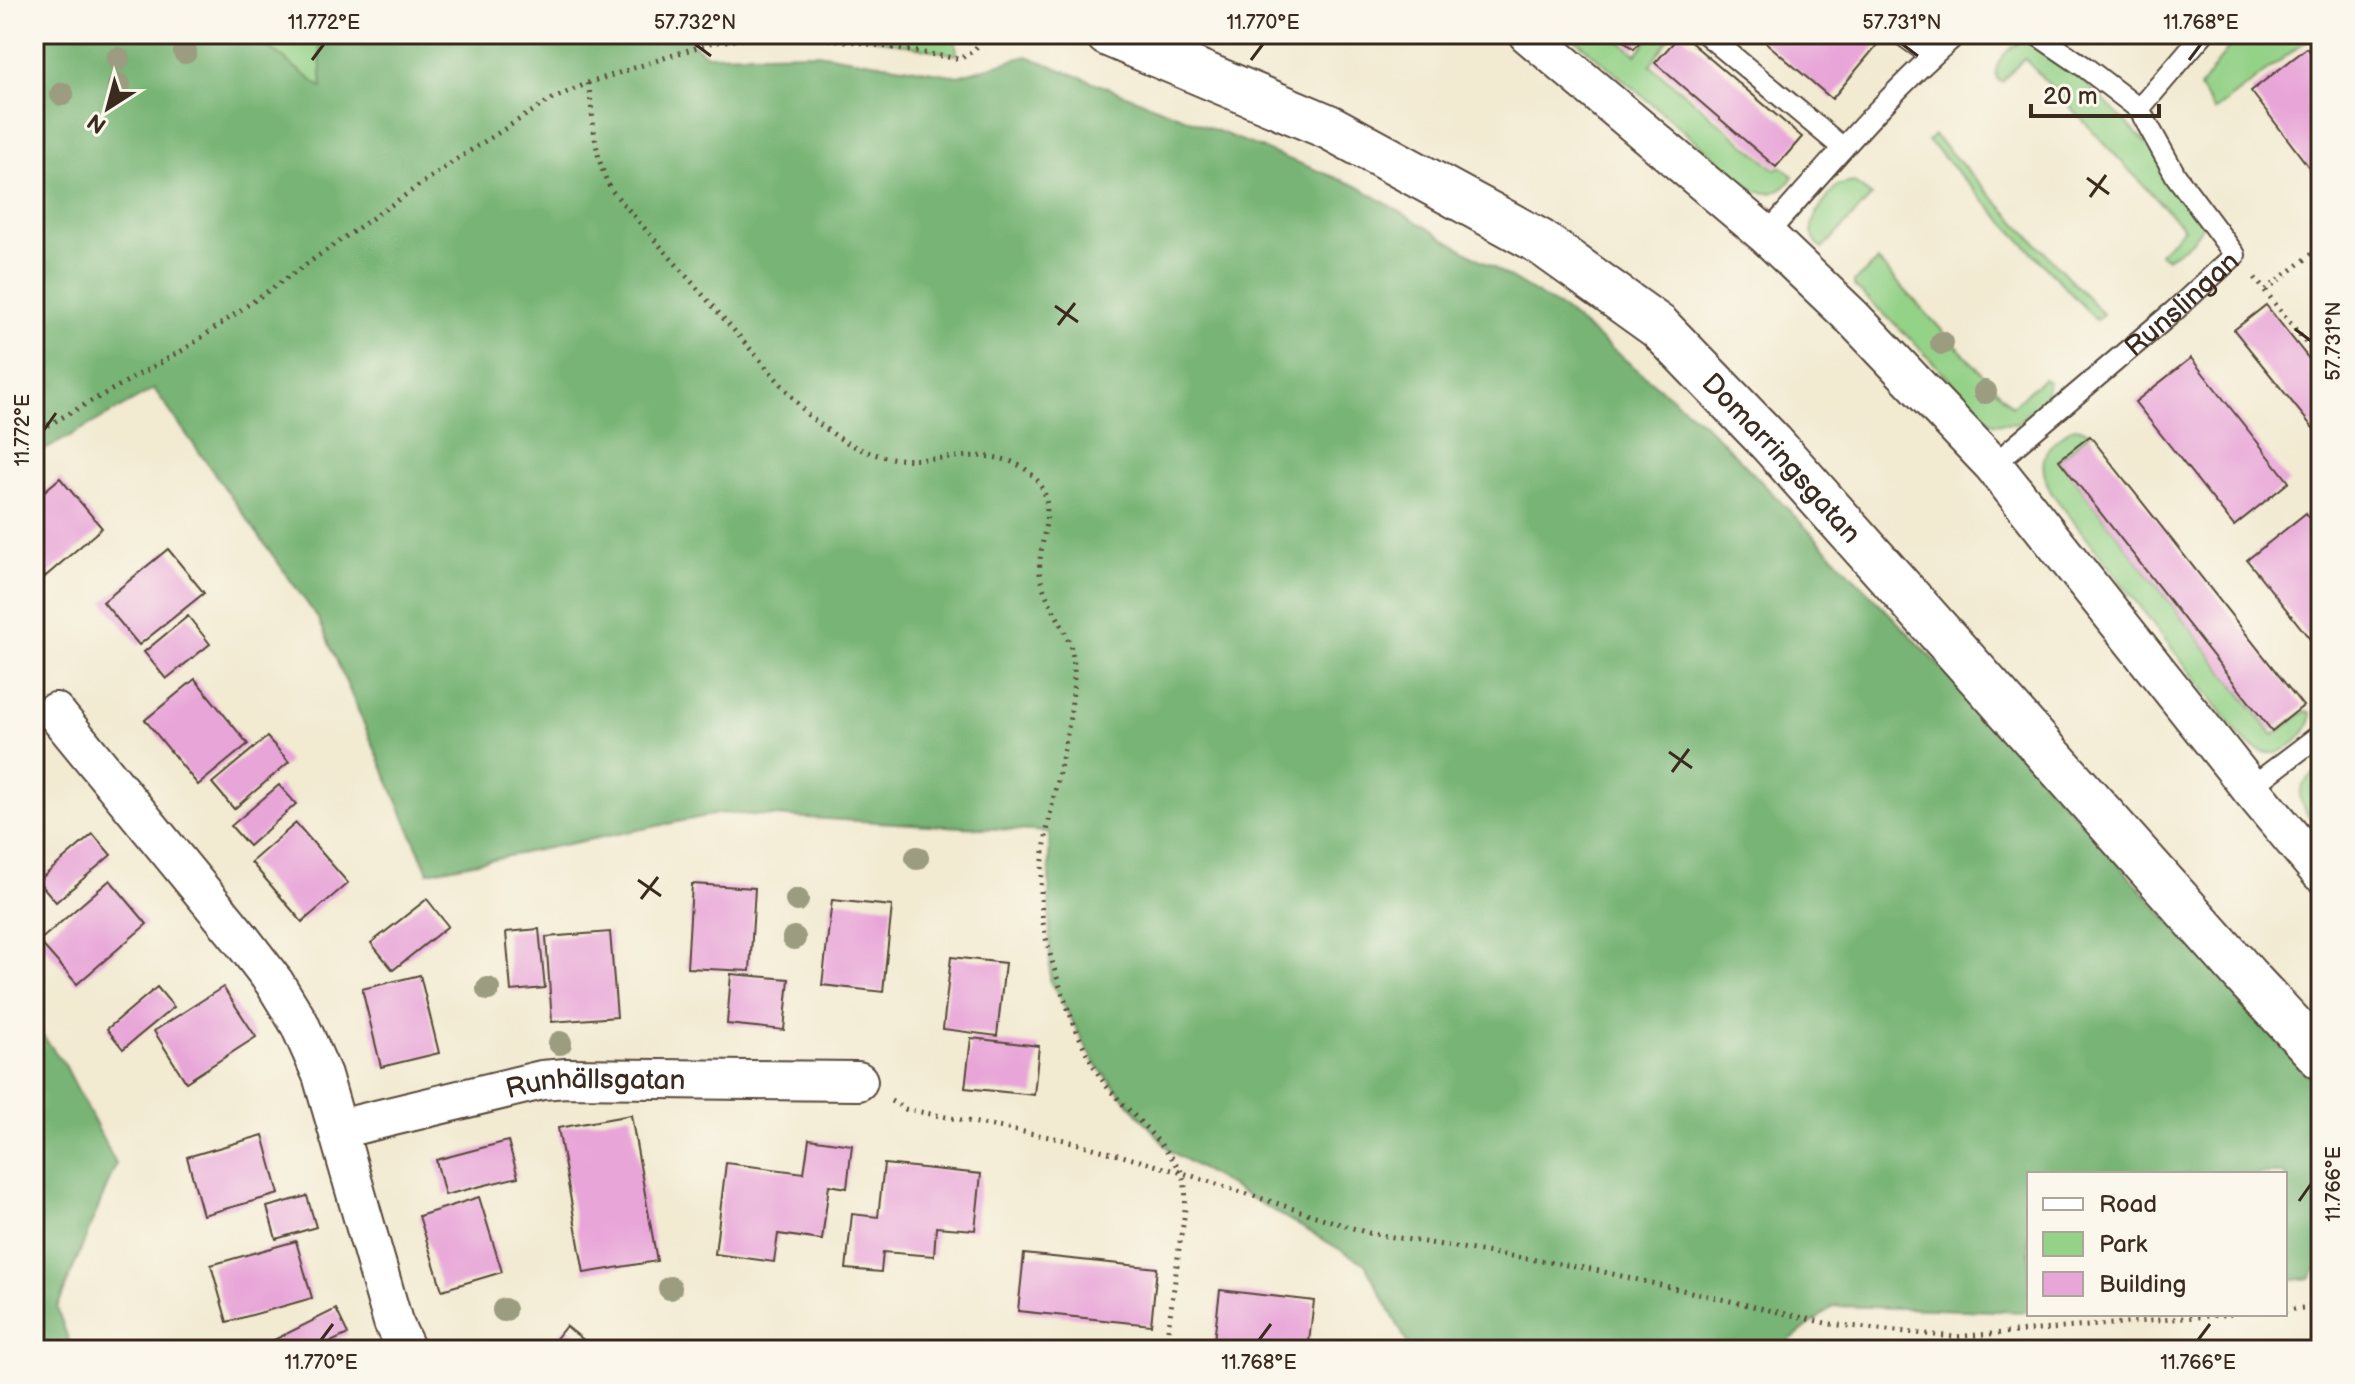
<svg xmlns="http://www.w3.org/2000/svg" width="2355" height="1384" font-family="'Balsamiq Sans',sans-serif">
  <style>
    .green { fill: #94d288; stroke: #687e53; stroke-width: 2 }
    .forest { fill: #77b474; stroke: #596f49; stroke-width: 2 }
    .building { fill: #e8a5d8 }
    .lines { fill: none; stroke-linecap: round; stroke-linejoin: round }
    .lane-casing { stroke: #564739; stroke-width: 24 }
    .street-casing { stroke: #564739; stroke-width: 42 }
    .secondary-casing { stroke: #564739; stroke-width: 48 }
    .path { stroke: #564739; stroke-width: 5; stroke-dasharray: 2 6; stroke-linecap: butt }
    .lane { stroke: #fff; stroke-width: 20 }
    .street { stroke: #fff; stroke-width: 38 }
    .secondary { stroke: #fff; stroke-width: 44 }
    .tree { fill: #9c9c80 }
    .ticks { fill: none; stroke: #3b2a1e; stroke-width: 3 }
    .labels { text-anchor: middle; stroke-width: 7; stroke-linejoin: round; paint-order: stroke }
    .street-label { font-size: 28px; fill: #3b2a1e; stroke: #fbf7ec }
    .neatline { fill: none; stroke: #3b2a1e; stroke-width: 3 }
    .ticks-label { font-size: 20px; text-anchor: middle; fill: #3b2a1e }
  </style>
  <rect width="100%" height="100%" fill="#fbf7ec"/>
  <filter id="ink" filterUnits="userSpaceOnUse"><feTurbulence type="fractalNoise" baseFrequency=".0125" numOctaves="2"/><feDisplacementMap in="SourceGraphic" scale="16" xChannelSelector="R" yChannelSelector="G"/><feConvolveMatrix kernelMatrix="1 2 1 2 8 2 1 2 1" color-interpolation-filters="sRGB"/></filter>
  <filter id="wash" filterUnits="userSpaceOnUse"><feTurbulence type="fractalNoise" baseFrequency=".006" numOctaves="4" result="noise"/><feDisplacementMap in="SourceGraphic" scale="32" xChannelSelector="R" yChannelSelector="G"/><feGaussianBlur stdDeviation="1.8" result="paint"/><feColorMatrix in="noise" values="0 0 0 0 0 0 0 0 0 0 0 0 0 0 0 0 0 1.4 0 .05"/><feComposite in="paint" operator="in"/></filter>
  <g filter="url(#wash)">
    <rect width="100%" height="100%" fill="#f2ead1"/>
    <!-- green -->
    <g class="green">
      <polygon points="202,34 319,34 323,89 257,38"/>
      <polygon points="851,34 955,34 957,55"/>
      <path d="M1569,34h43l24,20 17,-20h19l-22,31 126,105 4,-4 13,10c-9,16 -22,20 -38,15z"/>
      <polygon points="2238,34 2315,34 2214,111 2200,88"/>
      <path d="M2024,41c28,2 115,94 136,118 17,19 30,41 44,62 -5,17 -23,29 -38,37l-7,-5 25,-25 -160,-170 -22,24 -3,-1c-10,-15 10,-35 25,-40z"/>
      <polygon points="1934,135 2103,314 2096,320 1928,141"/>
      <path d="M1853,182l19,14 -50,53c-24,-21 0,-44 15,-63z"/>
      <polygon points="1878,261 2012,406 2043,379 2049,382 2045,398 2016,424 1993,423 1985,417 1911,339 1854,286 1854,282"/>
      <path d="M2074,427l7,1 9,5 -31,27 214,275 33,-24 5,2c1,17 -20,38 -37,40 -14,1 -26,-8 -34,-17l-189,-244c-16,-32 -7,-47 23,-65z"/>
      <path d="M2321,769v63c-21,-25 -34,-42 0,-63z"/>
    </g>
    <!-- forest -->
    <g class="forest">
      <polygon points="34,34 202,34 257,38 322,88 319,34 690,34 688,40 707,55 817,53 958,76 1027,56 1357,186 1564,310 1709,428 1949,675 2321,1090 2321,1263 2310,1278 2285,1281 2285,1174 2029,1174 2029,1312 1834,1306 1777,1350 1411,1350 1365,1264 1170,1151 1096,1065 1050,980 1049,832 722,813 428,872 319,620 154,389 34,456"/>
      <polygon points="34,1024 65,1065 116,1164 57,1308 72,1350 34,1350"/>
    </g>
    <g id="blocks">
      <!-- building -->
      <g class="building">
        <polygon points="1616,34 1646,34 1634,49"/>
        <polygon points="1681,34 1802,137 1776,167 1655,63"/>
        <polygon points="1756,34 1878,34 1883,38 1832,99"/>
        <polygon points="2307,48 2321,66 2321,183 2251,91"/>
        <polygon points="2266,305 2321,374 2321,438 2234,330"/>
        <polygon points="2191,358 2289,482 2234,526 2135,402"/>
        <polygon points="2090,436 2303,706 2272,731 2059,460"/>
        <polygon points="60,478 102,528 40,581 34,574 34,500"/>
        <polygon points="2306,513 2321,533 2321,653 2247,560"/>
        <polygon points="168,549 204,593 139,645 103,602"/>
        <polygon points="188,616 210,644 166,679 144,652"/>
        <polygon points="195,679 248,744 198,785 145,720"/>
        <polygon points="267,737 289,762 234,809 212,783"/>
        <polygon points="279,785 296,804 249,846 231,826"/>
        <polygon points="296,823 348,883 302,922 251,862"/>
        <polygon points="93,834 111,855 56,902 38,881"/>
        <polygon points="110,880 147,924 77,984 39,941"/>
        <polygon points="692,884 755,888 750,971 687,968"/>
        <polygon points="427,899 448,926 393,970 371,943"/>
        <polygon points="832,900 892,906 883,992 822,985"/>
        <polygon points="539,929 545,988 511,991 506,932"/>
        <polygon points="610,932 617,1017 552,1022 546,937"/>
        <polygon points="951,957 1005,963 997,1036 943,1029"/>
        <polygon points="731,974 789,979 784,1030 727,1024"/>
        <polygon points="420,975 439,1053 381,1067 362,989"/>
        <polygon points="157,987 174,1007 123,1049 107,1029"/>
        <polygon points="223,987 256,1037 186,1082 154,1031"/>
        <polygon points="971,1038 1039,1046 1034,1095 965,1088"/>
        <polygon points="631,1115 657,1261 584,1273 558,1128"/>
        <polygon points="263,1135 279,1194 203,1215 187,1157"/>
        <polygon points="809,1139 852,1145 847,1188 829,1185 822,1240 778,1234 774,1262 715,1254 726,1163 804,1173"/>
        <polygon points="508,1141 518,1177 445,1195 436,1160"/>
        <polygon points="884,1164 981,1174 975,1230 936,1227 934,1256 883,1252 881,1272 846,1269 852,1214 878,1217"/>
        <polygon points="307,1196 316,1227 276,1239 267,1207"/>
        <polygon points="479,1197 502,1272 442,1290 419,1216"/>
        <polygon points="296,1241 312,1298 227,1322 211,1265"/>
        <polygon points="1024,1254 1157,1268 1151,1325 1018,1311"/>
        <polygon points="1220,1290 1314,1301 1308,1350 1213,1349"/>
        <polygon points="336,1309 348,1334 314,1350 277,1350 272,1341"/>
        <polygon points="566,1326 590,1345 587,1350 547,1350"/>
      </g>
    </g>
  </g>
  <g filter="url(#ink)">
    <use href="#blocks" fill-opacity="0" stroke="#564739" stroke-width="2"/>
    <g class="lines">
      <!-- lane casing -->
      <g class="lane-casing">
        <g id="lane">
          <polyline points="1706,34 1843,148"/>
          <polyline points="1901,34 1932,56"/>
          <polyline points="2036,34 2086,68 2139,109"/>
          <path d="M1766,235c61,-68 121,-141 191,-201"/>
          <path id="s1" d="M1993,465l180,-153 62,-57 -59,-79 -37,-67 64,-75"/>
          <polyline points="2250,788 2321,734"/>
        </g>
      </g>
      <!-- street casing -->
      <g class="street-casing">
        <g id="street">
          <polyline points="1528,34 1766,235 1853,318 1993,465 2250,788 2321,873"/>
          <polyline points="55,712 241,939 274,982 299,1023 322,1075 393,1322 406,1350"/>
          <path id="s2" d="M339,1129l203,-49 24,-2 292,3"/>
        </g>
      </g>
      <!-- secondary casing -->
      <g class="secondary-casing">
        <g id="secondary">
          <path id="s3" d="M1108,34l221,93 210,114 120,86 113,117 479,538 70,75"/>
        </g>
      </g>
      <!-- path -->
      <g class="path">
        <polyline points="710,34 710,43"/>
        <path d="M588,83c7,38 4,73 24,108l196,224c26,21 50,38 84,43 46,8 110,-20 145,22 22,26 0,63 3,93 4,35 36,58 34,102 -3,81 -39,158 -32,240 4,41 40,143 67,174 15,17 69,69 74,87 6,22 0,49 -4,72 -4,34 -9,68 -14,102"/>
        <polyline points="2255,278 2321,362"/>
        <polyline points="2266,290 2321,247"/>
        <polyline points="34,433 185,349 454,161 550,100 588,83 710,43 775,35 856,42 960,59 973,51 984,38"/>
        <polyline points="891,1101 905,1109 1065,1140 1183,1173 1368,1233 1591,1269 1830,1324 1954,1337 2233,1314"/>
        <polyline points="2285,1310 2321,1306"/>
        <polyline points="1952,1350 1954,1337"/>
      </g>
      <!-- lane -->
      <use href="#lane" class="lane"/>
      <!-- street -->
      <use href="#street" class="street"/>
      <!-- secondary -->
      <use href="#secondary" class="secondary"/>
    </g>
    <!-- trees -->
    <g class="tree">
      <circle cx="185" cy="52" r="12"/>
      <circle cx="118" cy="59" r="12"/>
      <circle cx="119" cy="85" r="12"/>
      <circle cx="62" cy="94" r="12"/>
      <circle cx="1942" cy="343" r="12"/>
      <circle cx="1985" cy="392" r="12"/>
      <circle cx="917" cy="858" r="12"/>
      <circle cx="797" cy="900" r="12"/>
      <circle cx="794" cy="938" r="12"/>
      <circle cx="488" cy="989" r="12"/>
      <circle cx="560" cy="1043" r="12"/>
      <circle cx="670" cy="1288" r="12"/>
      <circle cx="504" cy="1310" r="12"/>
    </g>
  </g>
  <!-- ticks -->
  <path class="ticks" d="M695,44l16,12M1902,44l16,12M312,60l12,-16M1251,60l12,-16M2189,60l12,-16M2087,178l22,16M2090,197l16,-22M1055,306l23,16M1058,325l17,-22M2295,329l16,12M44,430l12,-17M1669,752l23,16M1672,772l17,-23M638,880l23,16M641,899l17,-22M2299,1201l12,-17M321,1340l12,-16M1259,1340l12,-16M2198,1340l12,-16"/>
  <g class="labels">
    <!-- street labels -->
    <g class="street-label">
      <text dy="10" stroke="none"><textPath href="#s1" startOffset="248">Runslingan</textPath></text>
      <text dy="10" stroke="none"><textPath href="#s3" startOffset="806">Domarringsgatan</textPath></text>
      <text dy="10" stroke="none"><textPath href="#s2" startOffset="262">Runhällsgatan</textPath></text>
    </g>
  </g>
  <!-- margin -->
  <rect width="2355" height="1384" fill="none" stroke="#fbf7ec" stroke-width="88"/>
  <!-- legend -->
  <rect x="2027" y="1172" width="260" height="144" fill="#fbf7ec" stroke="#aea59a" stroke-width="2"/>
  <rect x="2043" y="1198" width="40" height="12" fill="#ffffff" stroke="#aea59a" stroke-width="2"/>
  <text x="2099" y="1212" font-size="24" fill="#3b2a1e">Road</text>
  <rect x="2043" y="1232" width="40" height="24" fill="#94d288" stroke="#aea59a" stroke-width="2"/>
  <text x="2099" y="1252" font-size="24" fill="#3b2a1e">Park</text>
  <rect x="2043" y="1272" width="40" height="24" fill="#e8a5d8" stroke="#aea59a" stroke-width="2"/>
  <text x="2099" y="1292" font-size="24" fill="#3b2a1e">Building</text>
  <!-- north arrow -->
  <g transform="translate(108 108) rotate(216)" stroke="#fbf7ec" stroke-width="6" paint-order="stroke">
  <path d="M0-6L14 30L0 20L-14 30Z" fill="#3b2a1e"/>
  <text y="-12" font-size="22" font-weight="bold" text-anchor="middle" fill="#3b2a1e">N</text>
  </g>
  <!-- scale -->
  <path d="M2031 104v12h128v-12" fill="none" stroke="#3b2a1e" stroke-width="4"/>
  <text x="2043" y="104" font-size="24" fill="#3b2a1e" stroke="#fbf7ec" stroke-width="6" paint-order="stroke">20 m</text>
  <rect x="44" y="44" width="2267" height="1296" class="neatline"/>
  <g class="ticks-label">
    <text x="324" y="29">11.772°E</text>
    <text x="695" y="29">57.732°N</text>
    <text x="1263" y="29">11.770°E</text>
    <text x="1902" y="29">57.731°N</text>
    <text x="2201" y="29">11.768°E</text>
    <text transform="translate(2333 341) rotate(-90)" y="7">57.731°N</text>
    <text transform="translate(22 430) rotate(-90)" y="7">11.772°E</text>
    <text transform="translate(2333 1184) rotate(-90)" y="7">11.766°E</text>
    <text x="321" y="1369">11.770°E</text>
    <text x="1259" y="1369">11.768°E</text>
    <text x="2198" y="1369">11.766°E</text>
  </g>
</svg>
